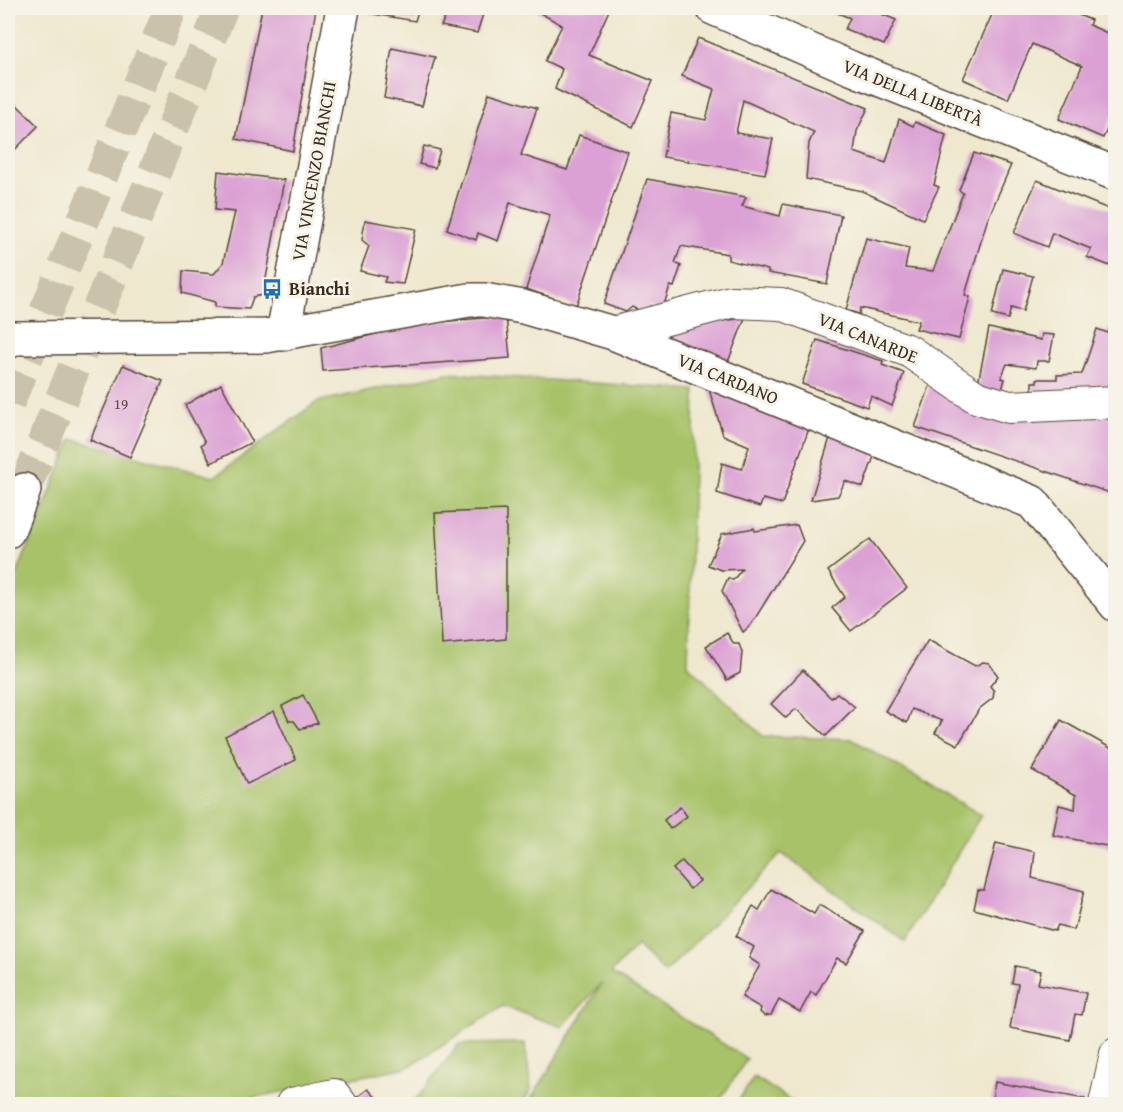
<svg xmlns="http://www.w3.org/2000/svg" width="1123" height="1112" font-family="'Gentium Book Plus',serif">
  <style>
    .green { fill: #a7c269; stroke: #717644; stroke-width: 1.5 }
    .building { fill: #dba1d4 }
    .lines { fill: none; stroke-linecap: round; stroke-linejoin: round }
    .highway-tunnel { stroke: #cbc2ac; stroke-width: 33; stroke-dasharray: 33 16; stroke-linecap: butt }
    .street-casing { stroke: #564639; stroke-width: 34 }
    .secondary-casing { stroke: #564639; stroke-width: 36 }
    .highway-casing { stroke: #564639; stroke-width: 36 }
    .street { stroke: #fff; stroke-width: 32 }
    .secondary { stroke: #fff; stroke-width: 33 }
    .highway { stroke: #fff; stroke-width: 33 }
    .labels { text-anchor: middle; stroke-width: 6; stroke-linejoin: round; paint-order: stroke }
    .number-label { font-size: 15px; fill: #63484c }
    .street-label { font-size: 18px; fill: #3b2a1e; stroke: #f7f3e8 }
    .poi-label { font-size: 18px; font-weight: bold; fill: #3b2a1e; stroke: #f7f3e8; text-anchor: start }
  </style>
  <rect width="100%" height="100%" fill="#f7f3e8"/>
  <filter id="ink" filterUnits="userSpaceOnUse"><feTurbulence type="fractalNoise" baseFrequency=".0167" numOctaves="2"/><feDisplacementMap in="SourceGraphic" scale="12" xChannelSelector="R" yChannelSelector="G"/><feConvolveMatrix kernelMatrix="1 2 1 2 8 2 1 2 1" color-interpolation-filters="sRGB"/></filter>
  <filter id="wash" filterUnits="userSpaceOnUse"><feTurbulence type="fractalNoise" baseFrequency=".008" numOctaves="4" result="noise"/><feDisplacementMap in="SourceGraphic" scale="24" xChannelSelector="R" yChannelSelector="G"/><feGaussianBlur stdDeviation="1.35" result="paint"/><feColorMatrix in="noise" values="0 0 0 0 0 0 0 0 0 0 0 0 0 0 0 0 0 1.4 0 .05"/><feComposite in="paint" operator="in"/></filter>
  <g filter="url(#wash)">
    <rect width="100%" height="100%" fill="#efe8cf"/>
    <!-- green -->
    <g class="green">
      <polygon points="447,373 695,390 688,665 763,736 852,739 981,815 905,942 781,853 665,973 637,945 611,973 747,1059 717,1104 528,1104 602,983 562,1027 503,1006 408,1067 221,1104 8,1104 8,596 72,439 214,477 317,402"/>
      <polygon points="525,1043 531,1089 522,1104 413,1104 459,1044"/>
      <polygon points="754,1077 797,1104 736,1104"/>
    </g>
    <g id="blocks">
      <!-- building -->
      <g class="building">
        <polygon points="262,8 316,8 293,151 236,139"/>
        <polygon points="356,8 419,8 415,21 355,11"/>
        <polygon points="449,8 485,8 477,33 441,26"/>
        <polygon points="515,8 530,8 526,13"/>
        <polygon points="531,8 610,8 589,55 653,81 633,127 555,89 562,69 545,61 562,25"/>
        <polygon points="825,8 867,8 896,20 884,45 845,29 850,18"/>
        <polygon points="995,8 1047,8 1058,12 1061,8 1091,20 1089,25 1112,35 1116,27 1116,110 1103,138 1059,119 1082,66 1032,44 1008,99 963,79"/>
        <polygon points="698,38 868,108 857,131 854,152 886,163 899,119 913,126 915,122 946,135 934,185 939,187 923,219 862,191 806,179 809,143 814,132 743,100 736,133 773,139 765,174 663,157 671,113 706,120 714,89 682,76"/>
        <polygon points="392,48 435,57 422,106 384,98"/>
        <polygon points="489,93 537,108 521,155 567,170 579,135 628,152 576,306 526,289 550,215 510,203 498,241 478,233 476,240 447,229"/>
        <polygon points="8,96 38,126 8,157"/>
        <polygon points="424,146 440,150 435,168 419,164"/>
        <polygon points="974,153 1011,165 987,221 965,295 970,297 959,339 916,329 919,321 860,308 859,314 846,310 866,238 909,248 905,268 933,271 963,193 959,190"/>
        <polygon points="218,171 284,180 263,295 253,297 249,309 215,307 215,302 182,293 183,271 214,274 223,263 235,212 215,210"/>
        <polygon points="647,179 746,197 742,206 780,216 783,204 841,215 827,284 768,273 768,270 728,260 728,254 681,246 675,263 681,266 674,287 670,286 662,311 650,306 644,312 632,307 626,312 604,304"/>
        <polygon points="1037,180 1116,212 1116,254 1110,266 1087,257 1091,249 1052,233 1047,247 1014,233"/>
        <polygon points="365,220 416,229 403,284 384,282 386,277 360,271 369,246 362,240"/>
        <polygon points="1003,269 1033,276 1023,311 1011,308 1008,319 992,315"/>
        <polygon points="1115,311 1116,395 1032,397 1032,382 1037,382 1037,379 1057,379 1057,375 1082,374 1097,329 1108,333"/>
        <polygon points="506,316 510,358 323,371 321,348 415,324"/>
        <polygon points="745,318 726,367 662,346 667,328"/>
        <polygon points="989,328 1041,340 1042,334 1054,335 1049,361 1037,361 1036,368 1007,364 1001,378 1005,379 1000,397 977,388"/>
        <polygon points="817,340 883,361 882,365 904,373 892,406 871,396 867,407 802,384"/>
        <polygon points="123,365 163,381 130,457 90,440"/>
        <polygon points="707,383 812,420 782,504 763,499 760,507 717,493 722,463 742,469 749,446 723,435"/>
        <polygon points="931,383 1116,413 1116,495 915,427"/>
        <polygon points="221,384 252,442 211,463 201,445 205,442 185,405"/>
        <polygon points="832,431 877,448 863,487 845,481 838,496 811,500"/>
        <polygon points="506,510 506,639 442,645 435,513"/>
        <polygon points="797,525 803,541 751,625 743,632 722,591 728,578 733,580 742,569 721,570 708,565 722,534 754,528 755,531"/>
        <polygon points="870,539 907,588 851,631 832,608 845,597 828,571"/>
        <polygon points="727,633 734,644 739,644 742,652 740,673 727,680 706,646"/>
        <polygon points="928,640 975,666 983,662 989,663 998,676 990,686 994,691 993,698 979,709 958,745 935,733 942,721 912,709 907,723 885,711"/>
        <polygon points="803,670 831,698 837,693 855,707 826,736 796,709 786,718 771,704"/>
        <polygon points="303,695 318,723 300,729 294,721 289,721 282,706"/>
        <polygon points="274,711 296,760 247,784 225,736"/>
        <polygon points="1061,720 1116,751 1116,848 1053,835 1059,805 1075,809 1076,795 1032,770"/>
        <polygon points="680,807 687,816 670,829 664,820"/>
        <polygon points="996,843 1035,852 1032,878 1084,891 1074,930 1058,925 1055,931 974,909 978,890 984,890"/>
        <polygon points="682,861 700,881 690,889 673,869"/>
        <polygon points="771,889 814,914 819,905 865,931 846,963 837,958 816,995 811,992 800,1012 779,1000 771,1015 764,1016 760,1012 761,1008 742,997 760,965 749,958 754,947 736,936 753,906 759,910"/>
        <polygon points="1015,966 1041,971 1038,984 1086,993 1082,1015 1075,1014 1070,1040 1010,1028 1018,984 1012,983"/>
        <polygon points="995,1082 1085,1099 1084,1104 991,1104"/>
        <polygon points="368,1089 382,1104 361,1104 356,1098"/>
      </g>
    </g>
  </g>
  <g filter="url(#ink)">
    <use href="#blocks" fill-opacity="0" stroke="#564639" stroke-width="1.5"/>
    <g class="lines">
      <!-- highway-tunnel -->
      <g class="highway-tunnel">
        <polyline points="8,403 171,8"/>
        <polyline points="24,490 222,8"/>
      </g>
      <!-- street casing -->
      <g class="street-casing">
        <g id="street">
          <polyline points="613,333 731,302 781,304 909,351 976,397 1009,407 1116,402"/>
          <polyline points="292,1104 334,1095 341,1104"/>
          <polyline points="1105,1104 1116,1054"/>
        </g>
      </g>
      <!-- secondary casing -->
      <g class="secondary-casing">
        <g id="secondary">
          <polyline points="713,8 851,68 1116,174"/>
          <polyline points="283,334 343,8"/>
          <polyline points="8,342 14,338 266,336 469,300 484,300 523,307 613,333 1032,502 1116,605"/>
        </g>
      </g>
      <!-- highway casing -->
      <g class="highway-casing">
        <polyline id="highway" points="8,531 24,490"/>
      </g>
      <!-- street -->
      <use href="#street" class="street"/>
      <!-- secondary -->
      <use href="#secondary" class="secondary"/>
      <!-- highway -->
      <use href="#highway" class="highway"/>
    </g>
  </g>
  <!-- icons -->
  <defs>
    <g id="bus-bare" transform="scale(1.62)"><path d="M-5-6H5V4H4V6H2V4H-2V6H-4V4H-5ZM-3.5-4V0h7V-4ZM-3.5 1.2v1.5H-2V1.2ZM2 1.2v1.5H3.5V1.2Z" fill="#1f6fb2" stroke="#f7f3e8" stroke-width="2.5" paint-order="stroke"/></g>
  </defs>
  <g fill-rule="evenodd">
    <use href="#bus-bare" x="272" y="289"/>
  </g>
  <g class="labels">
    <!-- number labels -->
    <g class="number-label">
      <text x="121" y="409">19</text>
    </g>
    <!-- street labels -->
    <g class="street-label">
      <text transform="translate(913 93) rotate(22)" y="6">VIA DELLA LIBERTÀ</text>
      <text transform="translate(314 171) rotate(-80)" y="6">VIA VINCENZO BIANCHI</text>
      <text transform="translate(868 338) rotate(22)" y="6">VIA CANARDE</text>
      <text transform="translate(728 379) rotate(22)" y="6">VIA CARDANO</text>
    </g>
    <!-- poi labels -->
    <g class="poi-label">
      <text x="289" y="295">Bianchi</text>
    </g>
  </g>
  <!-- margin -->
  <rect width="1123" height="1112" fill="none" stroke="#f7f3e8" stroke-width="30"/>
</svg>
